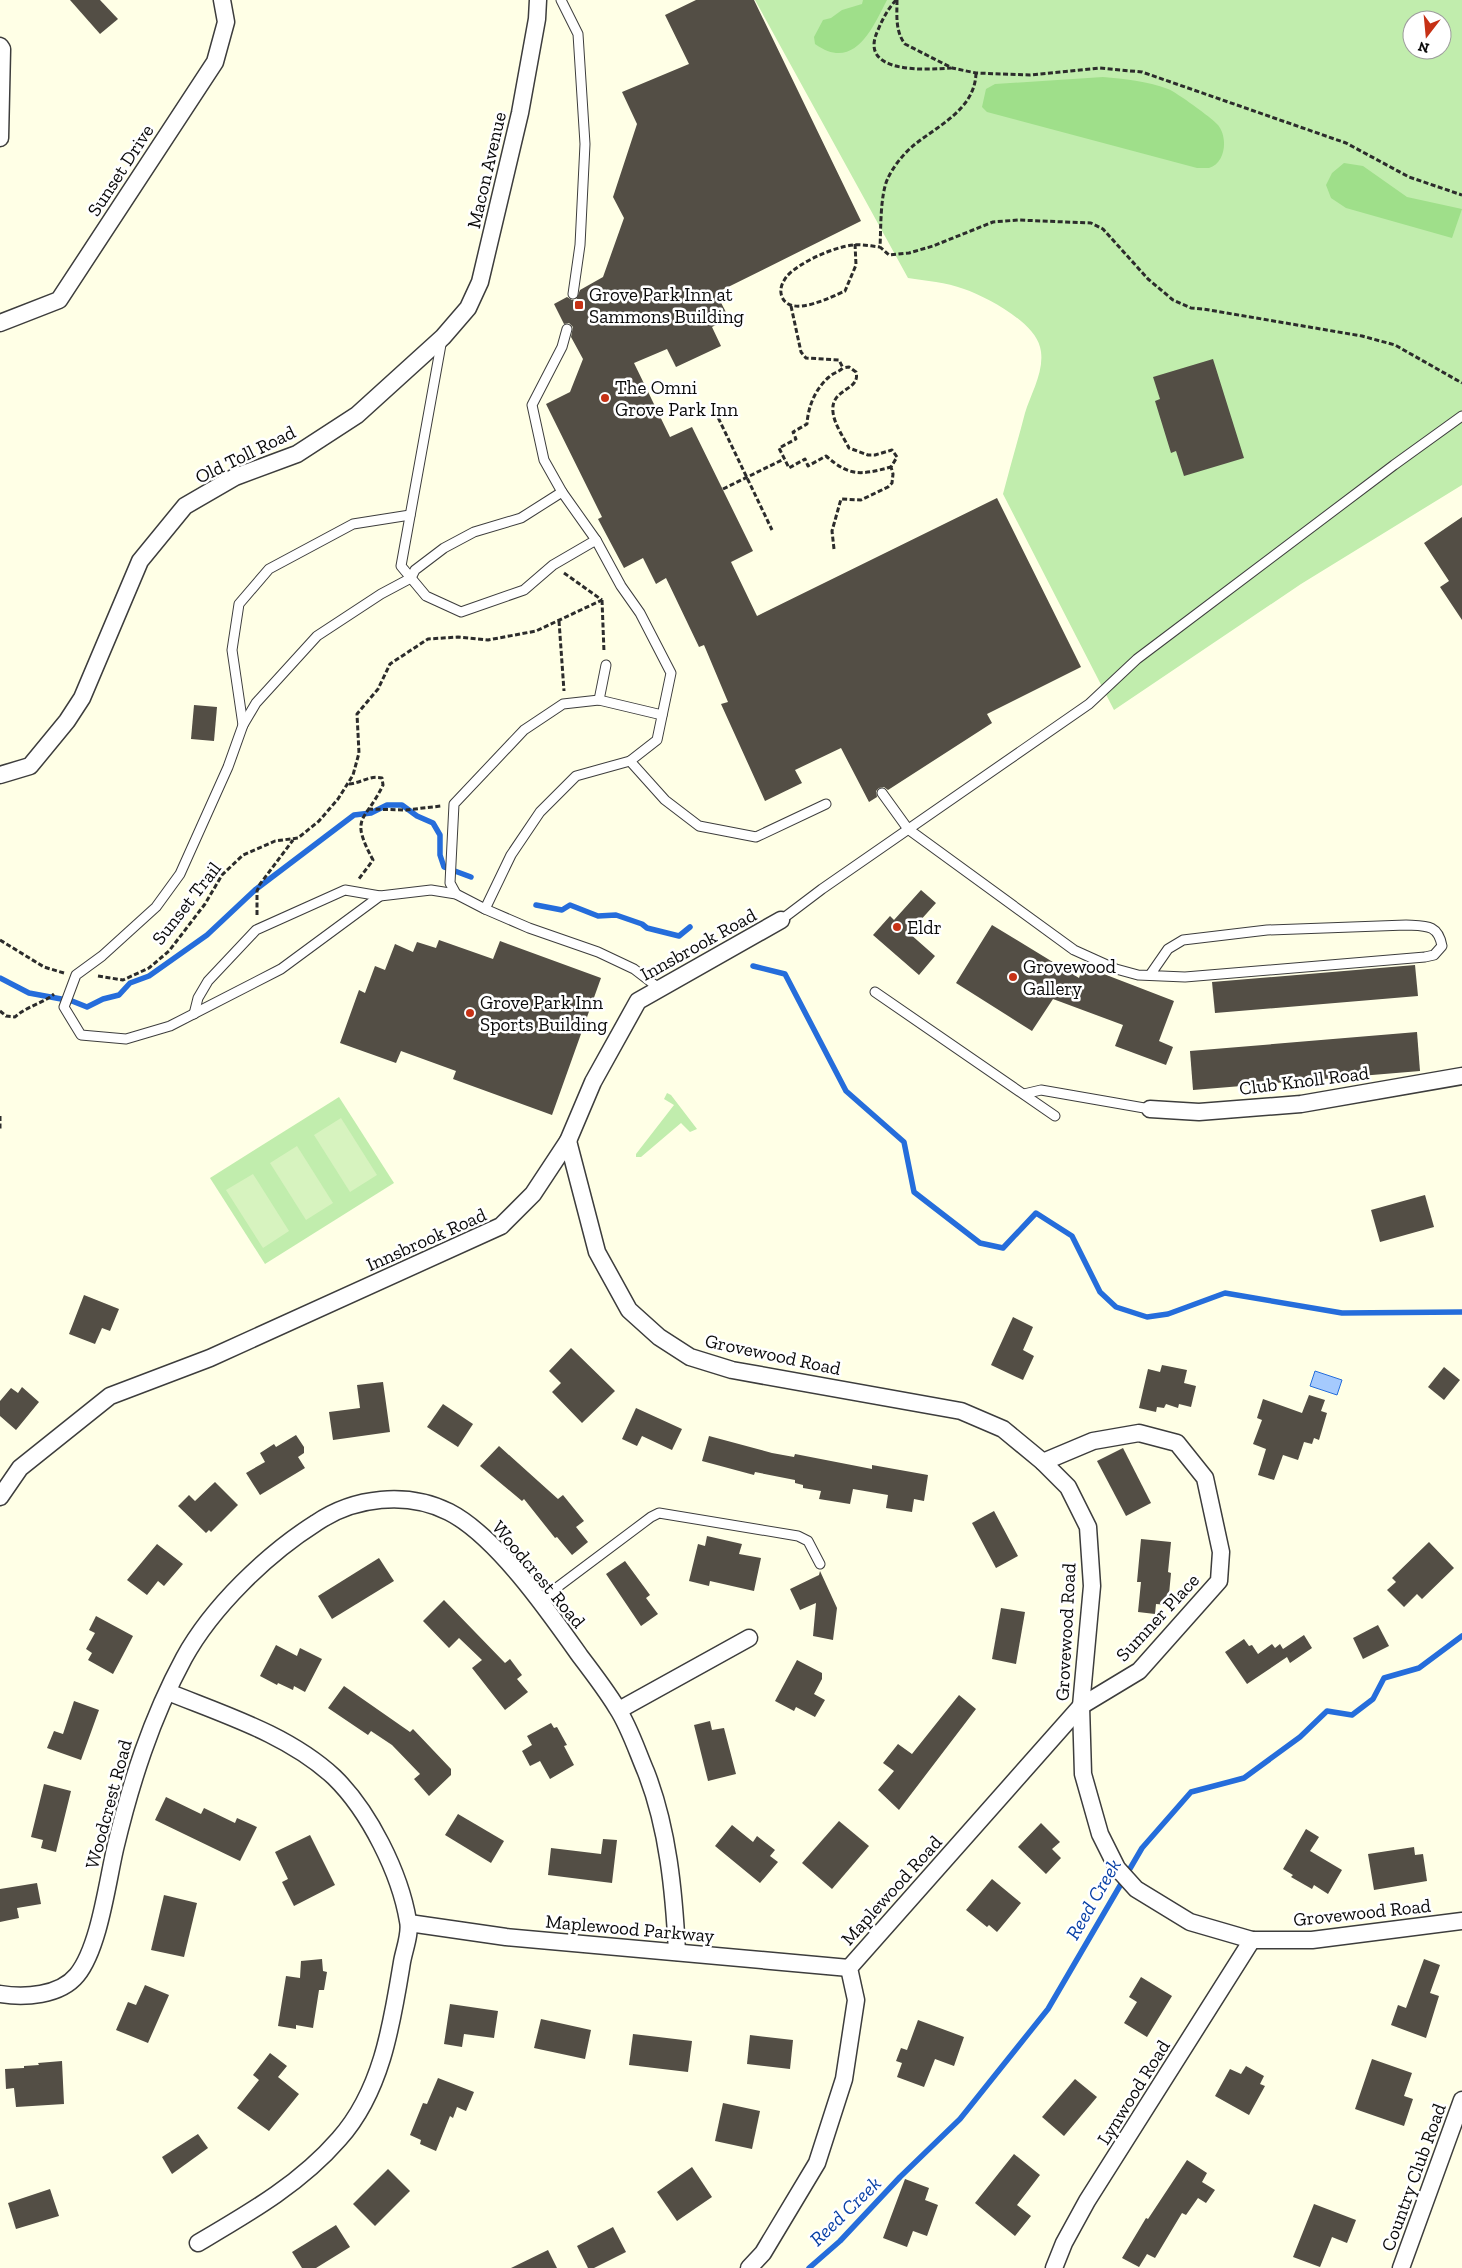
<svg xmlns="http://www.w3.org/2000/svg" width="1462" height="2268" font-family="'Zilla Slab',serif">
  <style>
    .green { fill: #c1edad; fill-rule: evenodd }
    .forest { fill: #9fdf8a }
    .pitch { fill: #d7f3bf }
    .water { fill: #a5cafd; stroke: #256ddb }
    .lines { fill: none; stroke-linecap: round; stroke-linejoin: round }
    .stream { stroke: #256ddb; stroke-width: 5.5 }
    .building { fill: #534e45 }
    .lane-casing { stroke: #3d3d3d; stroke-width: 11 }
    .street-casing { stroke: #3d3d3d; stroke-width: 19 }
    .path { stroke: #2c2c2c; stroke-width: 3; stroke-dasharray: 5 2.5; stroke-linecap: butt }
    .lane { stroke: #fff; stroke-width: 9 }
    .street { stroke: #fff; stroke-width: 16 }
    .poi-dot { fill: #c63115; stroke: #fff; stroke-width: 2 }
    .labels { text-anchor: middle; stroke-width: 5; stroke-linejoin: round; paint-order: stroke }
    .street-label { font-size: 19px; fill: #0a0a0a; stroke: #fff }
    .poi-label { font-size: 19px; fill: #0a0a0a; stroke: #fff; text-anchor: start }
    .water-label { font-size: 20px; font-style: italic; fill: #0941a6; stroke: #fff }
  </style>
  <rect width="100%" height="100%" fill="#ffffe6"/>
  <!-- green -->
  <g class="green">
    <path d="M755,0h707v485l-161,99 -187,126 -111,-216c7,-27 15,-54 22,-81 6,-20 21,-44 15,-66 -6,-25 -53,-50 -76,-58 -18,-7 -38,-8 -56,-11zM1412,20h30v30h-30z"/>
    <polygon points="667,1093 671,1095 697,1129 690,1132 681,1123 641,1157 636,1157 636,1154 674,1105 664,1099"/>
    <polygon points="339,1097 394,1183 265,1264 210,1178"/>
  </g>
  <!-- forest -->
  <g class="forest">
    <path d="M863,0h24c-15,29 -33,72 -72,44l-1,-7 9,-17 8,-2 11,-8 20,-6z"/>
    <path d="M1103,77c21,2 44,4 65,12 8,3 44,29 50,36 10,12 8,38 -9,43 -3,0 -8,0 -12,0l-210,-56 -5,-5 4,-18 9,-5z"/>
    <polygon points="1344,163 1363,166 1407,197 1462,209 1452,238 1346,208 1331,198 1326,185 1332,173"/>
  </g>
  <!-- pitch -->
  <g class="pitch">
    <polygon points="341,1118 377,1175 350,1192 314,1135"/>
    <polygon points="297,1146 333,1203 306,1220 270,1163"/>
    <polygon points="253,1174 289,1231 263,1248 226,1190"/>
  </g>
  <!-- water -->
  <polygon class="water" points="1315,1371 1342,1380 1337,1395 1310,1386"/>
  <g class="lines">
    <!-- stream -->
    <g class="stream">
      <polyline points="536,905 562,910 570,905 598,916 616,915 642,924 647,928 679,936 690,927"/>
      <polyline points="753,966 785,974 846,1091 904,1142 914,1192 980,1243 1003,1248 1036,1213 1072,1236 1100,1292 1116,1307 1147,1317 1168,1314 1225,1293 1342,1313 1462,1312"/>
      <polyline points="0,978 29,993 72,1001 87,1007 103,999 119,995 130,983 149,976 207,935 255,890 354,815 371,813 387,805 402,805 417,816 433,823 440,835 440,855 444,867 471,877"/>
      <polyline points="809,2268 840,2241 900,2177 960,2119 1048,2009 1142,1848 1191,1792 1244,1778 1300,1737 1327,1711 1352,1715 1373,1699 1384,1678 1419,1668 1462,1636"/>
    </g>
  </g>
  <!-- building -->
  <g class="building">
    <polygon points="70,0 100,0 118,19 100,34"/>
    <polygon points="696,0 754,0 861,221 716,293 729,318 712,327 721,346 676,367 667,349 634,363 670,437 692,427 753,551 731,562 757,616 997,498 1081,667 987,714 992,723 888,790 884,787 879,788 876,791 877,797 869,802 841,748 795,770 802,783 765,801 721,704 728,702 704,645 699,647 666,578 656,584 643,558 624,568 598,519 602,517 546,404 570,392 583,359 571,337 573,327 569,323 564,324 554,304 567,297 572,300 576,300 580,290 603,277 624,218 613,197 637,124 622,92 689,64 665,15"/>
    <polygon points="1213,359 1244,458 1184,476 1176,451 1171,453 1155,401 1160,399 1153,377"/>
    <polygon points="1462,517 1462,620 1440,587 1449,581 1424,543"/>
    <polygon points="194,705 217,707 214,741 191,739"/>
    <polygon points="921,890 936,903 909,933 935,956 919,975 873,935 890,916 894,920"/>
    <polygon points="992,925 1079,978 1083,966 1174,1001 1159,1041 1173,1047 1166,1065 1115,1046 1123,1025 1053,999 1032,1031 956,983"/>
    <polygon points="439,940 493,959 500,941 601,978 552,1115 453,1079 456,1071 401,1051 396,1063 340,1043 359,990 365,993 375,966 385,970 395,944 413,952 417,942 436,948"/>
    <polygon points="1415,965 1418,996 1215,1013 1212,982"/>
    <polygon points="1417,1032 1420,1071 1193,1090 1190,1051"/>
    <polygon points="1425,1195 1434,1227 1380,1242 1371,1210"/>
    <polygon points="84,1295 119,1309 110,1331 102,1328 95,1344 69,1334"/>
    <polygon points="1013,1317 1033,1327 1023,1350 1034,1356 1023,1380 991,1365"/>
    <polygon points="571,1348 615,1391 582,1423 552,1392 561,1383 549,1371"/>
    <polygon points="1162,1365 1187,1370 1184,1383 1196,1386 1191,1407 1179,1404 1178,1408 1166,1404 1164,1408 1157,1407 1156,1412 1139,1408 1148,1369 1160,1372"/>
    <polygon points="1444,1367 1460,1380 1444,1400 1428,1387"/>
    <polygon points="383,1382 390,1432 333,1440 329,1412 360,1408 357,1385"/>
    <polygon points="22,1387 39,1402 16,1430 0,1416 0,1401 11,1388 18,1393"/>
    <polygon points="1309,1395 1325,1400 1321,1411 1327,1413 1319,1440 1314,1438 1312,1444 1304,1442 1298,1460 1283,1455 1274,1480 1258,1475 1266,1449 1253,1444 1262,1420 1257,1418 1263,1399 1302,1413"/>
    <polygon points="443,1404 473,1424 458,1447 427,1427"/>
    <polygon points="636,1408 682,1429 672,1450 642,1436 637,1446 622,1439"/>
    <polygon points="296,1435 304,1447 304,1453 298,1457 305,1468 260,1495 246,1473 265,1462 260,1453 274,1444 276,1447"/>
    <polygon points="709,1436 772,1453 794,1457 795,1454 872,1469 872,1465 928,1475 924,1501 914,1499 912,1512 886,1508 888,1495 853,1489 850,1504 819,1499 821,1491 803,1488 803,1485 795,1483 795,1480 755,1472 754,1475 702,1461"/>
    <polygon points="499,1446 558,1499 563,1495 584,1521 576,1527 588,1542 572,1555 557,1537 555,1538 524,1499 522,1501 480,1466"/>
    <polygon points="1123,1448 1151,1503 1126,1516 1097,1461"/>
    <polygon points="215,1482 238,1505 211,1532 209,1530 206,1533 178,1506 189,1495 195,1501"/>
    <polygon points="994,1511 1018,1556 996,1568 972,1523"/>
    <polygon points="707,1536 742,1544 739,1554 761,1558 754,1591 710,1581 709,1586 689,1581 698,1544 705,1546"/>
    <polygon points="1141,1539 1171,1542 1168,1572 1171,1573 1168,1605 1156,1604 1155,1614 1138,1612 1141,1582 1137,1582"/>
    <polygon points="1429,1542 1454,1568 1422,1599 1417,1594 1404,1607 1387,1590 1396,1582 1392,1578"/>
    <polygon points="157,1544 183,1564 164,1586 158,1581 147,1595 127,1580"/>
    <polygon points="379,1558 394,1581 332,1619 318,1596"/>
    <polygon points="625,1561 650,1595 646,1598 658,1614 641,1626 606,1574"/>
    <polygon points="820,1571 837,1608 833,1640 813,1636 816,1603 800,1610 790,1589 819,1575"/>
    <polygon points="444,1600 505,1663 510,1659 522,1675 517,1679 528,1692 505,1710 472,1668 482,1660 459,1638 449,1648 423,1621"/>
    <polygon points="1001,1608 1025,1612 1016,1664 992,1659"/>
    <polygon points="96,1616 133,1636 113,1674 88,1660 92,1653 86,1649 95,1633 89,1630"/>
    <polygon points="1378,1625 1389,1646 1363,1659 1353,1638"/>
    <polygon points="1304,1635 1312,1648 1290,1663 1287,1657 1247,1684 1225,1652 1244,1639 1249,1646 1252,1645 1258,1654 1272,1644 1275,1648 1280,1644 1283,1649"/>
    <polygon points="276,1645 297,1656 300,1648 322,1659 305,1692 294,1686 293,1690 278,1683 277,1685 260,1676"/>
    <polygon points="797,1660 822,1673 822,1679 814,1694 825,1700 815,1717 796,1707 794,1711 775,1701"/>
    <polygon points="344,1686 410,1732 413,1729 451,1769 451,1775 429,1796 414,1779 420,1774 392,1745 371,1731 368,1735 328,1708"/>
    <polygon points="959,1695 976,1709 899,1810 878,1790 894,1771 883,1763 898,1744 912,1754"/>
    <polygon points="74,1701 99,1710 81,1760 47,1748 54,1731 63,1734"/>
    <polygon points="710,1721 712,1730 724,1728 736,1774 708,1781 694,1725"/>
    <polygon points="551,1723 554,1728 557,1727 567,1745 564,1746 574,1765 550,1779 540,1761 530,1766 522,1751 532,1745 527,1736"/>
    <polygon points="44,1784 71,1791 56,1852 41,1848 43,1840 31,1837"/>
    <polygon points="166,1797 201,1814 204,1808 235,1823 237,1818 257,1827 240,1861 155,1820"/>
    <polygon points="458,1814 504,1841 491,1863 445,1835"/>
    <polygon points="839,1821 869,1846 832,1889 802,1863"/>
    <polygon points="1041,1823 1060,1842 1052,1849 1061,1858 1046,1874 1018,1847"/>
    <polygon points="732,1825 753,1842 757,1836 775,1850 770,1856 778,1862 760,1883 715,1846"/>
    <polygon points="1306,1829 1319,1837 1310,1851 1342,1870 1328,1894 1314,1885 1312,1889 1291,1877 1293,1875 1283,1869"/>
    <polygon points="310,1835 335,1885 294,1906 282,1882 288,1879 275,1852"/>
    <polygon points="603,1839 617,1840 612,1883 548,1875 551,1848 601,1854"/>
    <polygon points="1414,1847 1415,1855 1423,1854 1427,1881 1374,1890 1368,1854"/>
    <polygon points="992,1879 1021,1903 997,1932 989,1925 987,1927 966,1910"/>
    <polygon points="37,1883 41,1904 17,1908 19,1918 0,1922 0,1889"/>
    <polygon points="164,1895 197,1903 184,1957 151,1950"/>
    <polygon points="322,1959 323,1971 327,1972 324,1990 319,1990 313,2028 296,2025 296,2029 278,2026 286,1976 300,1978 301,1961"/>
    <polygon points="1424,1959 1440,1965 1430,1993 1439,1996 1426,2038 1391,2025 1398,2005 1406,2008"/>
    <polygon points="1141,1977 1172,1996 1147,2037 1124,2023 1137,2002 1129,1997"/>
    <polygon points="145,1985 169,1995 148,2043 116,2030 128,2002 136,2005"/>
    <polygon points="450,2004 498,2011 494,2038 464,2034 462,2047 444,2044"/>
    <polygon points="541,2019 591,2030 585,2059 534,2048"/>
    <polygon points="918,2020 964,2037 954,2066 935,2059 924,2087 897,2077 902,2063 896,2061 901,2048 907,2050"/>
    <polygon points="633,2034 692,2041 688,2072 629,2065"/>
    <polygon points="750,2035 793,2040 790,2069 747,2064"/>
    <polygon points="270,2053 287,2066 278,2077 299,2094 269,2131 237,2108 259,2080 253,2075"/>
    <polygon points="1372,2059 1412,2073 1404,2096 1413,2099 1404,2126 1355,2109"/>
    <polygon points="62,2061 64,2104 16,2107 14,2088 6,2089 5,2069 24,2068 24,2066 39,2065 38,2063"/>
    <polygon points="1246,2066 1264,2076 1260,2084 1265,2086 1249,2115 1215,2096 1230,2069 1241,2074"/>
    <polygon points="438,2078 474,2092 466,2111 457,2107 453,2118 450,2116 436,2151 420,2144 421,2140 410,2135 423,2103 427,2104"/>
    <polygon points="1075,2079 1097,2097 1064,2136 1042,2117"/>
    <polygon points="723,2103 760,2111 752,2149 715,2141"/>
    <polygon points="198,2134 208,2148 172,2174 162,2157"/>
    <polygon points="1014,2154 1040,2175 1017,2205 1031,2216 1015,2236 975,2203"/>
    <polygon points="1187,2160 1207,2173 1202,2182 1215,2190 1206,2203 1198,2198 1186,2215 1182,2213 1155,2258 1147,2254 1139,2267 1122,2258 1146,2218 1148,2219"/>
    <polygon points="692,2167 712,2197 677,2221 657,2192"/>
    <polygon points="388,2169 410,2191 375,2226 353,2204"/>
    <polygon points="905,2179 929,2188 925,2200 938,2205 927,2236 913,2231 907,2247 883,2238"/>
    <polygon points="50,2189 59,2216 16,2229 8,2203"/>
    <polygon points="1314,2204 1356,2220 1347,2243 1332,2237 1320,2267 1293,2257"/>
    <polygon points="336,2225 350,2247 316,2268 302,2268 292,2252"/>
    <polygon points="613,2227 626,2252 594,2268 588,2268 577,2246"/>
    <polygon points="548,2250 557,2268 511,2268"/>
  </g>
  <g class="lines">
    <!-- lane casing -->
    <g class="lane-casing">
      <g id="lane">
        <polyline points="561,0 578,34 585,144 580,245 573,294"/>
        <polyline points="442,339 401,566 426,596 461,612 524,590 553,565 596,540"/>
        <polyline points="599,700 606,665"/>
        <polyline points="243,725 232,650 239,604 269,569 353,524 410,515"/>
        <polyline points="630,761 665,800 699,826 756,837 826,804"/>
        <path d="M882,793l26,36 166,121 42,19 22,6 47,2 240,-20 9,-2 8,-9c-4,-22 -16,-20 -36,-21l-139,5 -84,10 -15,9 -18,26"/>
        <polyline points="456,894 450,883 454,804 524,730 563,704 599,700 662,715"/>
        <polyline points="380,896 281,969 170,1026 126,1039 81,1035 64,1007 76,975 102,956 156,907 180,874 228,767 243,725 256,703 317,636 381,594 411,578 415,570 444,548 474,532 521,518 562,492"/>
        <polyline points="485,909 511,855 540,812 576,776 630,761 657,740 671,673 640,613 621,586 596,540 562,492 544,460 532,405 562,347 567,329"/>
        <polyline points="781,920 822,889 1089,704 1137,659 1394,465 1462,416"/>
        <polyline points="875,992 1055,1116"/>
        <polyline points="194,1014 198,998 208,981 256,930 345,890 380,896 431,890 456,894 485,909 529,928 598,952 634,969 660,989"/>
        <polyline points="1024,1094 1041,1090 1150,1109"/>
        <polyline points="539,1601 651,1517 659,1513 798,1536 808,1541 820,1564"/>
      </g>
    </g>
    <!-- street casing -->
    <g class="street-casing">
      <g id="street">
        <polyline points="0,46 2,49 0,138"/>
        <polyline points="0,323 59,300 215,62 226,22 222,0"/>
        <polyline points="0,775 30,766 67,721 82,698 140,561 185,506 235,477 297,454 357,415 443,337 468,308 480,282 520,113 537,19 538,0"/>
        <polyline points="1150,1109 1199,1112 1301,1104 1462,1076"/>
        <polyline points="568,1141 597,1252 629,1310 659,1337 690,1357 732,1370 961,1411 1003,1429 1043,1462 1068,1487 1088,1527 1092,1586 1081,1706 1083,1774 1100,1834 1117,1868 1136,1889 1190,1922 1252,1940 1312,1940 1462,1921"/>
        <polyline points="0,1497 20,1468 110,1396 210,1358 501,1226 533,1194 568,1141 593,1082 638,1001 781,920"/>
        <path d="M168,1692c57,23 121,43 166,85 35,34 66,96 74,144 3,12 -4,29 -6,41 -10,61 -20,129 -63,177 -39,45 -90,74 -141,104"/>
        <polyline points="619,1710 749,1638"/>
        <polyline points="409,1923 506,1937 849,1968"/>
        <path d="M0,1994c24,4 60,2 77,-19 22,-27 30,-91 38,-126 16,-67 36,-130 69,-191 28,-51 83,-104 132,-135 38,-26 91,-32 133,-11 47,24 100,100 131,144 13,17 26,34 37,52 12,18 20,43 29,64 22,56 28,120 31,180"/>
        <polyline points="749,2268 763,2253 817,2163 844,2079 856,2000 849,1968 1081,1706 1139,1671 1219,1581 1221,1552 1205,1478 1177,1443 1139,1433 1093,1441 1043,1462"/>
        <polyline points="1054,2268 1064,2243 1087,2201 1252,1940"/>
        <polyline points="1401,2268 1462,2100"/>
      </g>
    </g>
    <!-- path -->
    <g class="path">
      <path d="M896,0c-8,9 -13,18 -18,30 -21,44 47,40 73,38"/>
      <path d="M897,0c0,15 -2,31 8,44l47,24 24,5 54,2 69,-7 43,4 204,71 63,34 53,18"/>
      <path d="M976,73c-1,36 -37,52 -62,72 -10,8 -21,22 -26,33 -8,16 -7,51 -8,69l9,8 20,-2 24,-7 60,-24 25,-2 73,3 12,6 45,50 25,21 18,8 12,1 159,27 33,9 67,38"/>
      <path d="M855,244l1,21 -11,26c-14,6 -54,27 -63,6 -3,-8 0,-14 5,-21 13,-14 47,-29 66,-31 8,-1 18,1 27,2"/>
      <path d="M791,306l10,46 5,6 33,2 4,8c-4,4 -10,5 -14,9 -14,12 -21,30 -22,47l-14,8 3,7 -17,9 10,20 16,-9 3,7 18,-10c24,21 35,19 65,11"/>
      <polyline points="715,411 772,530"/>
      <polyline points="723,489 784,459"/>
      <path d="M834,549l-2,-18 9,-32 20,1 27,-13 4,-4 1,-9 -2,-7 6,-10 -5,-7 -17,5h-7l-19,-7c-5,-10 -15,-24 -16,-36 -3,-24 28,-21 23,-40l-7,-5 -6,1"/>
      <polyline points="564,573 602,600"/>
      <polyline points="602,600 604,652"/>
      <polyline points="559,621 564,691"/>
      <path d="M349,784c12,-1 21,-9 33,-6l1,7c-18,38 -34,30 -10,75l-15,20"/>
      <polyline points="368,809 406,810 441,806"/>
      <polyline points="257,915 257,891 260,884 293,840"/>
      <polyline points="0,940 44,967 64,973"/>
      <polyline points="98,976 123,980 149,968 169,951 205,904 222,875 243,855 275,841 298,838 319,821 338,799 353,775 359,753 357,714 378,689 390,664 428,639 458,637 488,640 536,631 602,600"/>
      <path d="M0,1011l6,5 9,1c12,-11 27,-13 39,-23"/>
      <polyline points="0,1116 0,1129"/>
    </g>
    <!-- lane -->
    <use href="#lane" class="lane"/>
    <!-- street -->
    <use href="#street" class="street"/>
  </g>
  <!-- markers -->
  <g class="poi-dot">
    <rect x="574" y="300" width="10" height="10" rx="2.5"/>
    <circle cx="605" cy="398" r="5"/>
    <circle cx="897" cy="927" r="5"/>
    <circle cx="1013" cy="977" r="5"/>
    <circle cx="470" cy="1013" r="5"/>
  </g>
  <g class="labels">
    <!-- street labels -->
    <g class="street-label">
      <text transform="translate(120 170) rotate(-57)" y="7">Sunset Drive</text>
      <text transform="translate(486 170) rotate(-77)" y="7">Macon Avenue</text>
      <text transform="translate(245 454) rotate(-26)" y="7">Old Toll Road</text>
      <text transform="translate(186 903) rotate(-52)" y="7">Sunset Trail</text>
      <text transform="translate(698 944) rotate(-29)" y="7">Innsbrook Road</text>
      <text transform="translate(1304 1080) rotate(-7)" y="7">Club Knoll Road</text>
      <text transform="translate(426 1239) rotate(-24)" y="7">Innsbrook Road</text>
      <text transform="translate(773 1354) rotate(12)" y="7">Grovewood Road</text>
      <text transform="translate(539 1574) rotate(50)" y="7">Woodcrest Road</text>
      <text transform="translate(1157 1617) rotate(-47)" y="7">Sumner Place</text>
      <text transform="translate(1065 1632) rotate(-87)" y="7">Grovewood Road</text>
      <text transform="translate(108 1804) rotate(-75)" y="7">Woodcrest Road</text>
      <text transform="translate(891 1890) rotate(-48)" y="7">Maplewood Road</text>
      <text transform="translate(1362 1912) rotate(-6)" y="7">Grovewood Road</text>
      <text transform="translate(630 1928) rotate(5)" y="7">Maplewood Parkway</text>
      <text transform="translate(1133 2092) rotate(-58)" y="7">Lynwood Road</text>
      <text transform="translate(1413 2177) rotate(-70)" y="7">Country Club Road</text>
    </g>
    <!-- poi labels -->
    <g class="poi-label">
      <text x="589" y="301">Grove Park Inn at<tspan x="589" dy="22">Sammons Building</tspan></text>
      <text x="615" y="394">The Omni<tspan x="615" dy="22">Grove Park Inn</tspan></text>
      <text x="907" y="934">Eldr</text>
      <text x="1023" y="973">Grovewood<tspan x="1023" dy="22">Gallery</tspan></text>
      <text x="480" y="1009">Grove Park Inn<tspan x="480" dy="22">Sports Building</tspan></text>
    </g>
    <!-- water labels -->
    <g class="water-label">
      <text transform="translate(1093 1899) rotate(-60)" y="7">Reed Creek</text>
      <text transform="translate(845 2211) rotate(-44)" y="7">Reed Creek</text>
    </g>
  </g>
  <!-- north arrow -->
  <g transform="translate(1427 35) rotate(196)"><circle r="24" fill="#ffffff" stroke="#9d9d9d"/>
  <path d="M0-4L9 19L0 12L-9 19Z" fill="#c63115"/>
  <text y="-8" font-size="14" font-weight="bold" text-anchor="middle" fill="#0a0a0a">N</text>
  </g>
</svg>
